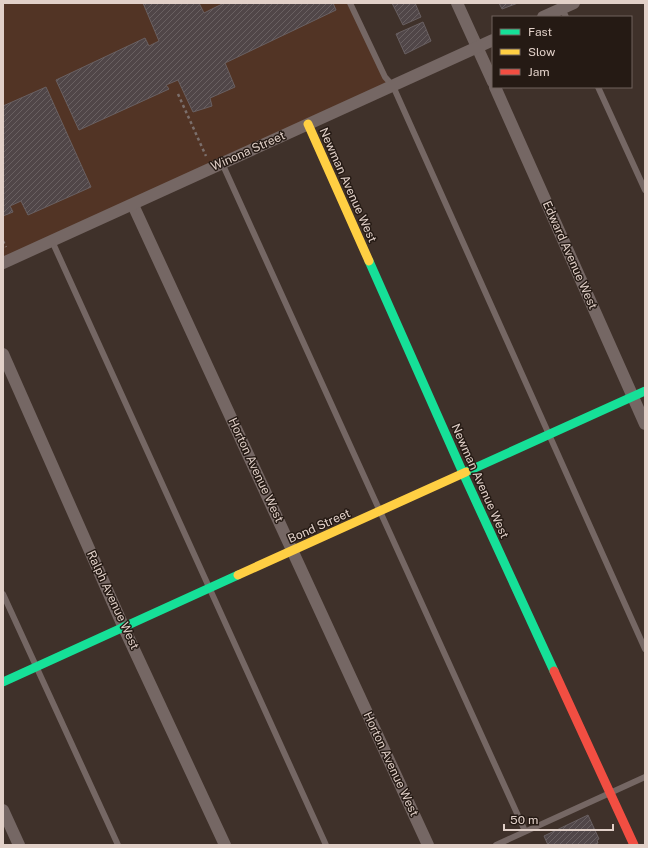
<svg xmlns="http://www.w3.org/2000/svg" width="648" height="848" font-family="'Public Sans',sans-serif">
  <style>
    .built { fill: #523425 }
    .building { fill: url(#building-hatch); stroke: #696062 }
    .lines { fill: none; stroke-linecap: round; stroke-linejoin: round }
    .path { stroke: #7b6f6c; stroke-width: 2.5; stroke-dasharray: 3 3; stroke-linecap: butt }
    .lane { stroke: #756764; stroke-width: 6 }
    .street { stroke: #756764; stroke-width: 12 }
    .fast { stroke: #16e098; stroke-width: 9 }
    .slow { stroke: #ffcf43; stroke-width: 9 }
    .jam { stroke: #f24e42; stroke-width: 9 }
    .labels { text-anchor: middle; stroke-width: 3; stroke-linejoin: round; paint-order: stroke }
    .street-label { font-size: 12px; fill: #e1d0c8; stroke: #251a14 }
  </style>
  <defs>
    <pattern id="building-hatch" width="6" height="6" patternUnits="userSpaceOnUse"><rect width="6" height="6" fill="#504648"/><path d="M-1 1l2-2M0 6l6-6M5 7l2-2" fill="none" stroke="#696061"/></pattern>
  </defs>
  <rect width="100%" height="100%" fill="#3f312a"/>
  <!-- built -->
  <polygon class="built" points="3,3 350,3 393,86 3,263"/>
  <!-- building -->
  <g class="building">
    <polygon points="143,3 199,3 204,13 224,3 333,3 336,10 225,63 235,87 210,98 212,106 193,112 178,80 166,85 169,89 79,130 56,80 145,38 149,46 159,41"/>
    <polygon points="392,3 415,3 421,17 403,25"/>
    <polygon points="499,3 518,3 502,9"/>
    <polygon points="423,22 431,41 405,54 396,34"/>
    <polygon points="46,87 91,187 28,215 21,201 10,206 13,212 3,216 3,106"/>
    <polygon points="588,815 599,839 597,840 598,843 593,845 548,845 544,836"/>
  </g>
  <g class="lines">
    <!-- path -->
    <g class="path">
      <polyline points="178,94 206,156"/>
      <polyline points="3,241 6,247"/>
    </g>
    <!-- lane -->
    <g class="lane">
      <polyline points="350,3 385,77 393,86 645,649"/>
      <polyline points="561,6 566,17"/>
      <polyline points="598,87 645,190"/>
      <polyline points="222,163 525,831"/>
      <polyline points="52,241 326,845"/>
      <polyline points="3,594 118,845"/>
      <polyline points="496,845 645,777"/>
    </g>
    <!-- street -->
    <g class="street">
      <polyline points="457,3 493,82"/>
      <polyline points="543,17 574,3"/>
      <polyline points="495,87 645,424"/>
      <polyline points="133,205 428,845"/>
      <polyline points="3,263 493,40"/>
      <polyline points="3,354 124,628 225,845"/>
      <polyline points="3,810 19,845"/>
    </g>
    <!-- fast -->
    <g class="fast">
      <polyline points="369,261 463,473 554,671"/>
      <polyline points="466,472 645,391"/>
      <polyline points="3,682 238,575"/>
    </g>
    <!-- slow -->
    <g class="slow">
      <polyline points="308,124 369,261"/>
      <polyline points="238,575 466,472"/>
    </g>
    <!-- jam -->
    <polyline class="jam" points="554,671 634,845"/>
  </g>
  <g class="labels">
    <!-- street labels -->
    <g class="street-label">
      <text transform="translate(248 151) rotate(-24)" y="4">Winona Street</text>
      <text transform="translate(348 185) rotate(66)" y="4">Newman Avenue West</text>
      <text transform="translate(570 255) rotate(66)" y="4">Edward Avenue West</text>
      <text transform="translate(256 470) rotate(65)" y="4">Horton Avenue West</text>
      <text transform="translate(480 481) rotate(66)" y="4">Newman Avenue West</text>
      <text transform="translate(319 526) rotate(-24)" y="4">Bond Street</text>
      <text transform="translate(113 600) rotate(65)" y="4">Ralph Avenue West</text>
      <text transform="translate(391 764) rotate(65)" y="4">Horton Avenue West</text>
    </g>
  </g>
  <!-- border -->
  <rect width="648" height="848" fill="none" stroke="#e1d0c8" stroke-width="8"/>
  <!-- legend -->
  <rect x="492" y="16" width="140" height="72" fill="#251a14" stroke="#70635c"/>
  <rect x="500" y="29" width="20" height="6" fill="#16e098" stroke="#70635c"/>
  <text x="528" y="36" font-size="12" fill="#e1d0c8">Fast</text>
  <rect x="500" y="49" width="20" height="6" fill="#ffcf43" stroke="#70635c"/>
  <text x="528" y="56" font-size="12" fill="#e1d0c8">Slow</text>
  <rect x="500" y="69" width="20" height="6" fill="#f24e42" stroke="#70635c"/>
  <text x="528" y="76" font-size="12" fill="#e1d0c8">Jam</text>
  <!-- scale -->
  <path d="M504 824v6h109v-6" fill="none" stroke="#e1d0c8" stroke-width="2"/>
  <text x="510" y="824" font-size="12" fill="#e1d0c8" stroke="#251a14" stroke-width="3" paint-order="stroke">50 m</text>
</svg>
